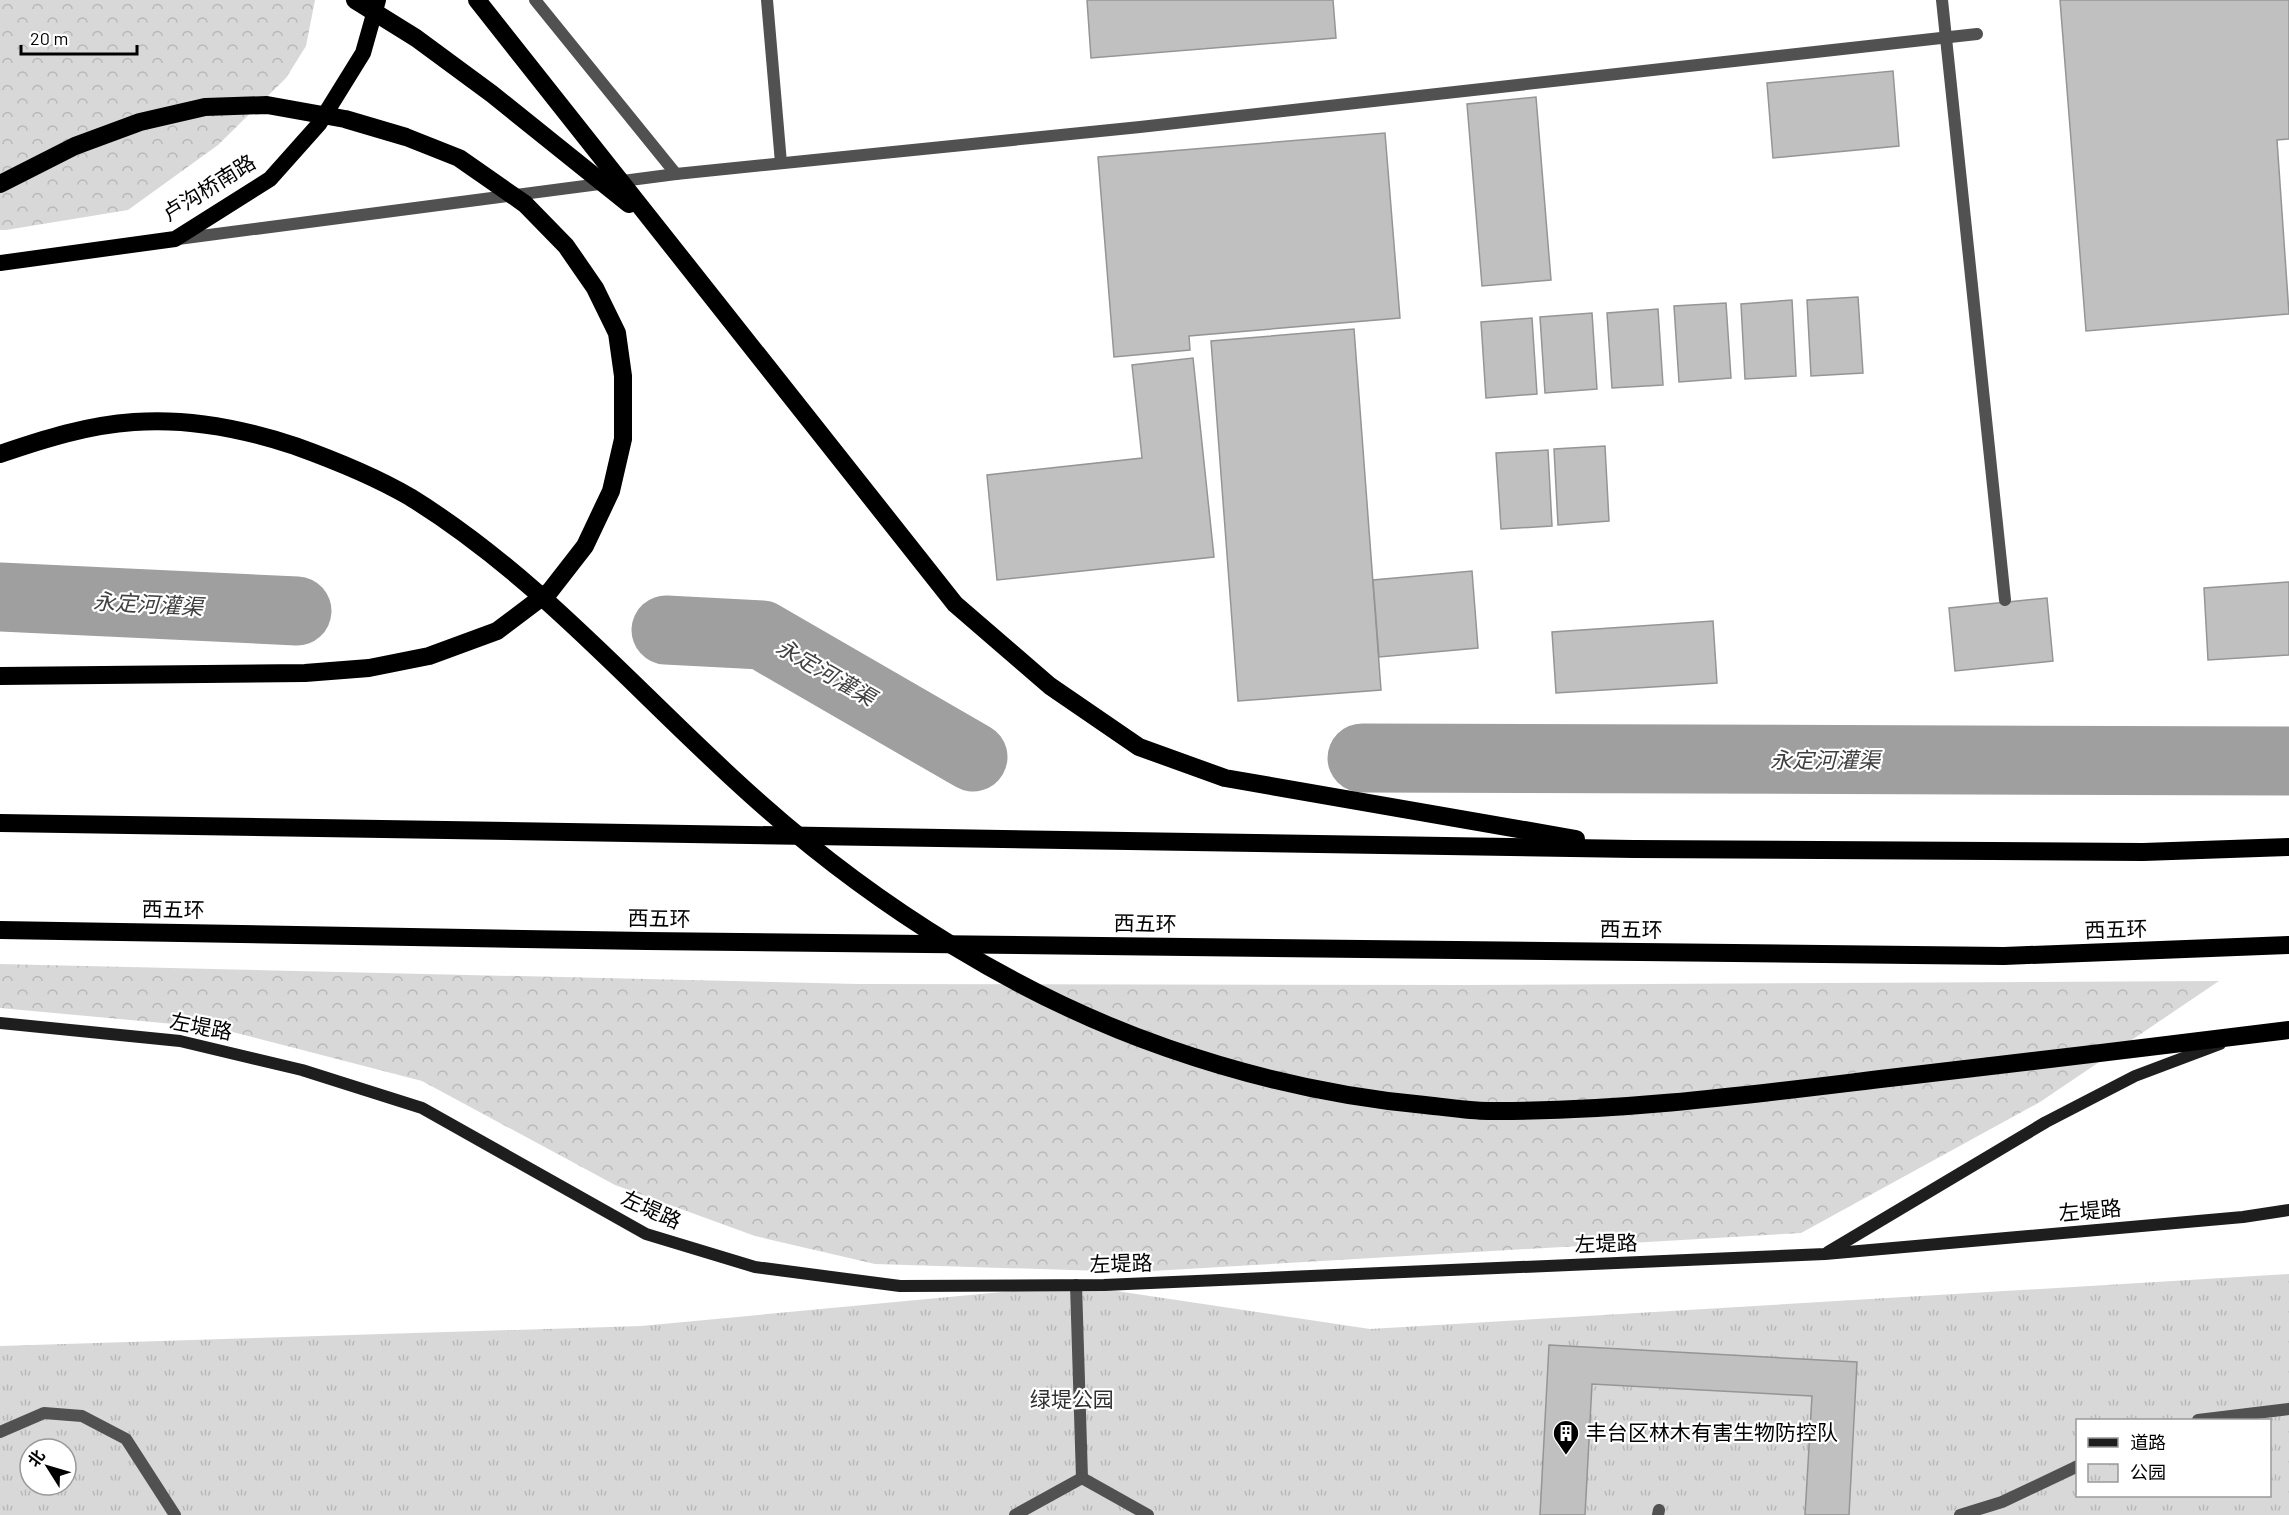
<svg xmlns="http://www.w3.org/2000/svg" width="2289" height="1515" font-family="Barlow,'Noto Sans SC',sans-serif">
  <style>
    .forest { fill: url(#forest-crowns) }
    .park { fill: url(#park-tufts); fill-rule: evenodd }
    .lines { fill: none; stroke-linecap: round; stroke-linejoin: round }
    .river { stroke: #9f9f9f; stroke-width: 69 }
    .building { fill: #c0c0c0; stroke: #959595; stroke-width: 1.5 }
    .service { stroke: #515151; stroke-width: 12 }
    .minor { stroke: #515151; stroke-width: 12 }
    .tertiary { stroke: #515151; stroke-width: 12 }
    .secondary { stroke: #1e1e1e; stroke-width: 12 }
    .trunk { stroke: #000; stroke-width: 16 }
    .motorway { stroke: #000; stroke-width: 18 }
    .labels { text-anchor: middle; stroke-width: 4.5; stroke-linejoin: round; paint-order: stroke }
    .street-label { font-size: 21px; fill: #000; stroke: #fff }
    .park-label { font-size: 21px; fill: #2f2f2f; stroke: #fff }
    .poi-label { font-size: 21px; fill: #000; stroke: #fff; text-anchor: start }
    .water-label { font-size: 22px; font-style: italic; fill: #404040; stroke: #fff }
  </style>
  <defs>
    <pattern id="forest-crowns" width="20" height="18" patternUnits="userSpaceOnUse" patternTransform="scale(1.5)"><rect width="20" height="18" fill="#d8d8d8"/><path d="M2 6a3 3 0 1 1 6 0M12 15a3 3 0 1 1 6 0" fill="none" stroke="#b8b8b8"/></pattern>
    <pattern id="park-tufts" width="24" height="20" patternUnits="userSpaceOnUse" patternTransform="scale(1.5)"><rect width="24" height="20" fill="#d8d8d8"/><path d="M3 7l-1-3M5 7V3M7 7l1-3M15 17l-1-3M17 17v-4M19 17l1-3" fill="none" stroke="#b8b8b8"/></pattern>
  </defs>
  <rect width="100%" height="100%" fill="#fff"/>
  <!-- forest -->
  <g class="forest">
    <polygon points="0,0 315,0 306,46 286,78 218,145 128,210 6,230 0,230"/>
    <polygon points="0,964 858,984 1468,985 2219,981 2040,1102 1801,1233 1135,1272 875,1264 755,1236 615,1185 422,1081 217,1028 0,1008"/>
  </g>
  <!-- park -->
  <path class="park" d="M2289,1274v241h-2289v-169l641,-20 435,-41 294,44zM2078,1420h192v76h-192zM30,1449h36v36h-36z"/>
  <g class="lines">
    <!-- river -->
    <g class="river">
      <polyline points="0,597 297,611"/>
      <polyline points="666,630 762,635 973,757"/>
      <polyline points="1362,758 2289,761"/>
    </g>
  </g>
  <!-- building -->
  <g class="building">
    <polygon points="1087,0 1333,0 1336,38 1091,58"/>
    <polygon points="2060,0 2289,0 2289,139 2277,140 2289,314 2086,331"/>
    <polygon points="1893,71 1899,146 1773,158 1767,83"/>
    <polygon points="1536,97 1551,280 1482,286 1467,104"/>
    <polygon points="1385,133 1400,318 1189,336 1190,350 1114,357 1098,157"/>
    <polygon points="1858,297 1863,373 1811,376 1807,300"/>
    <polygon points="1792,300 1796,376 1745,379 1741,304"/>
    <polygon points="1726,303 1731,378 1679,382 1674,306"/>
    <polygon points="1658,309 1663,385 1612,388 1607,313"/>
    <polygon points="1592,313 1597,389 1545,393 1540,317"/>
    <polygon points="1532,318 1537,394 1486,398 1481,322"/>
    <polygon points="1354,329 1381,690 1238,701 1211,341"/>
    <polygon points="1193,358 1214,557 997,580 987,475 1142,458 1132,365"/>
    <polygon points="1605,446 1609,521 1558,525 1554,449"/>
    <polygon points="1548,450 1552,526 1501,529 1496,453"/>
    <polygon points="1472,571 1478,648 1379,657 1373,580"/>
    <polygon points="2289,582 2289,655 2208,660 2204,588"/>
    <polygon points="2047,598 2053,661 1955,671 1949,608"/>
    <polygon points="1713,621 1717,683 1556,693 1552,632"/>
    <polygon points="1549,1345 1857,1362 1849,1515 1805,1515 1812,1396 1592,1384 1585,1515 1540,1515"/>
  </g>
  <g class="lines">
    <!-- service -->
    <g class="service">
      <polyline points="1076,1285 1082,1478"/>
      <polyline points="2198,1420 2289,1409"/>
      <polyline points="0,1432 44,1413 82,1416 126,1439 175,1515"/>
      <polyline points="1082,1478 1148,1515"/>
      <polyline points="1015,1515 1082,1478"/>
      <polyline points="1658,1515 1659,1510"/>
      <polyline points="1960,1515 2002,1502 2078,1466"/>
    </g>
    <!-- minor -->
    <g class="minor">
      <polyline points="767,0 781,163"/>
      <polyline points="1942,0 2005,600"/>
      <polyline points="676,174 1140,127 1977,34"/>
    </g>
    <!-- tertiary -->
    <g class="tertiary">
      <polyline points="535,0 676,174"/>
      <polyline points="178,239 676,174"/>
    </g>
    <!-- secondary -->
    <g class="secondary">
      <polyline points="0,1023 180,1041 302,1070 422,1108 646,1234 755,1267 900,1286 1104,1285 1825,1254 2243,1217 2289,1210"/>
      <polyline points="1828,1252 2046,1122 2135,1076 2220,1044"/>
    </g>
    <!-- trunk -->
    <polyline class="trunk" points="0,263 175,239 270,179 319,124 363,53 378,0"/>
    <!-- motorway -->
    <g class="motorway">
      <polyline points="355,0 416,38 492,94 629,204"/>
      <polyline points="477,0 955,604 1050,686 1139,747 1225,778 1576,839"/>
      <polyline points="0,184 75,146 140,122 205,107 267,105 345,119 406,137 459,158 525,204 566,246 595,288 617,333 623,376 623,439 611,491 585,546 550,591 497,631 429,656 369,668 305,673 0,676"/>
      <path d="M0,454c44,-15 88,-29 134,-32 54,-4 110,7 161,24 39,14 79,30 115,51 133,82 234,204 350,306 117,104 260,194 407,245 83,29 171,49 258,57 21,2 42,6 63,6 134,1 268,-17 401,-33 133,-16 267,-31 400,-48"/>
      <polyline points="0,823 1634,849 2143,852 2289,847"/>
      <polyline points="0,930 647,941 2004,956 2289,945"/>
    </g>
  </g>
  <!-- icons -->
  <defs>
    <g id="building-pin" transform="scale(1.35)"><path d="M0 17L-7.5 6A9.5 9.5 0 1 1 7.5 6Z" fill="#000" stroke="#fff"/><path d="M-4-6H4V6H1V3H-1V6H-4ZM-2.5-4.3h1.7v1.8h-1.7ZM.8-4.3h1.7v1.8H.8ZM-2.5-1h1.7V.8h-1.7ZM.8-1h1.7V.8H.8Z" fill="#fff"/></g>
  </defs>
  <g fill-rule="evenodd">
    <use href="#building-pin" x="1566" y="1433"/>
  </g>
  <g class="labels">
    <!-- street labels -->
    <g class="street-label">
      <text transform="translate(209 188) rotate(-32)" y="7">卢沟桥南路</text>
      <text transform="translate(173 910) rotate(1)" y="7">西五环</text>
      <text transform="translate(659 919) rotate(1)" y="7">西五环</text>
      <text transform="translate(1145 924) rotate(1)" y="7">西五环</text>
      <text transform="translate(1631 930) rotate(1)" y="7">西五环</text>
      <text transform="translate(2116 930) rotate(-2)" y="7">西五环</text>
      <text transform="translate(201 1027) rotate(11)" y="7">左堤路</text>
      <text transform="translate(651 1210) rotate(24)" y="7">左堤路</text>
      <text transform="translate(2090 1211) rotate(-5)" y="7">左堤路</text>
      <text transform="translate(1606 1244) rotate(-2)" y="7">左堤路</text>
      <text transform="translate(1121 1264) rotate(-2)" y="7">左堤路</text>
    </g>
    <!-- park labels -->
    <g class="park-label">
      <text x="1072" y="1407">绿堤公园</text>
    </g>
    <!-- poi labels -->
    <g class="poi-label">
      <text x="1586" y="1440">丰台区林木有害生物防控队</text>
    </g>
    <!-- water labels -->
    <g class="water-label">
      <text transform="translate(148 604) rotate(3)" y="8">永定河灌渠</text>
      <text transform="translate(826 672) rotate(30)" y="8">永定河灌渠</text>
      <text x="1825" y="768">永定河灌渠</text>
    </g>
  </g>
  <!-- legend -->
  <rect x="2076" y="1419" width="195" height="78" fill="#ffffff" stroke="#999999" stroke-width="1.5"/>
  <rect x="2088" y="1438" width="30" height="9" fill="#1e1e1e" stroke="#999999" stroke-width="1.5"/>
  <text x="2130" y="1449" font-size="18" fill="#000000">道路</text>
  <rect x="2088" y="1464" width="30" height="18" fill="url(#park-tufts)" stroke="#999999" stroke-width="1.5"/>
  <text x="2130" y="1479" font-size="18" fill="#000000">公园</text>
  <!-- north arrow -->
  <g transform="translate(48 1467) rotate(307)"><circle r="28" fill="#ffffff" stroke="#999999" stroke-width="1.5"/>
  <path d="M0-4.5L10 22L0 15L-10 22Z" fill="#000000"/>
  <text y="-9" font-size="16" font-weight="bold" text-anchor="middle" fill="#000000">北</text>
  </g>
  <!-- scale -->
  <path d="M21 45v9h116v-9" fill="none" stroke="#000000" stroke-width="3"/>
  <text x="30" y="45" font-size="18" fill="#000000" stroke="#ffffff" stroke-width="4.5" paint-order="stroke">20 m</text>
</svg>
